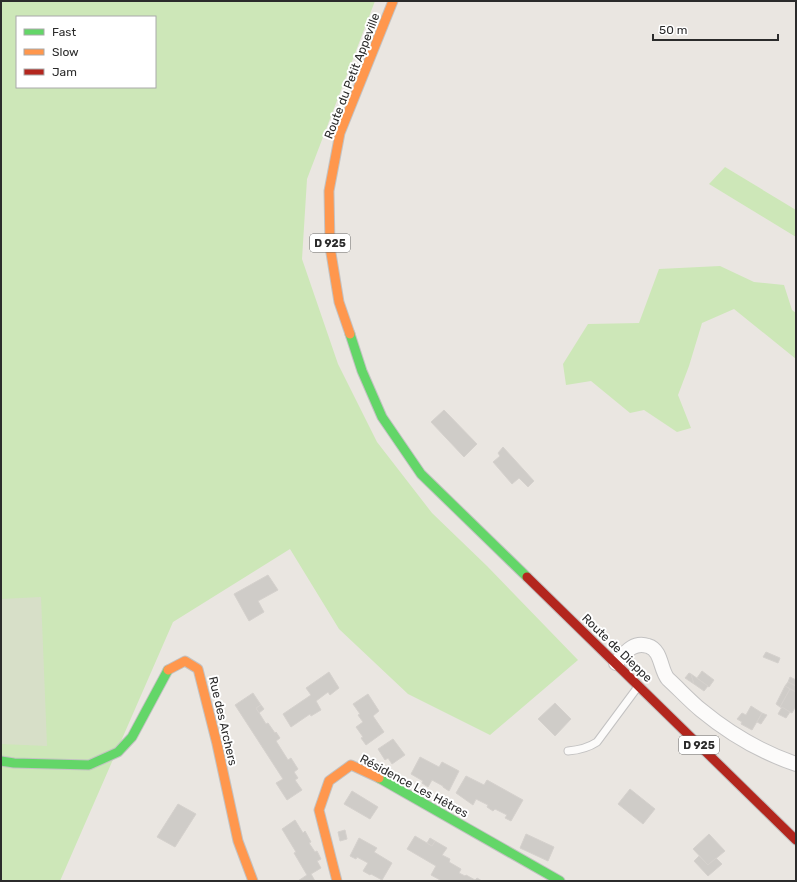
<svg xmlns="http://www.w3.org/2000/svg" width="797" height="882" font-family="Rubik,sans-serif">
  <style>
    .green { fill: #cde7b8; fill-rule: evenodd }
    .cemetery { fill: #d7dfc8 }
    .building { fill: #cfccc8; stroke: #d5d1cd }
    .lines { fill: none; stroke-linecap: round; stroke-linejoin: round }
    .lane-casing { stroke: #c3c2c2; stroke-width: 9 }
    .street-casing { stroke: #c3c2c2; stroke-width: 16 }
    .fast-casing { stroke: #c3c2c2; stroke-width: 11 }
    .slow-casing { stroke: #c3c2c2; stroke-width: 11 }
    .jam-casing { stroke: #c3c2c2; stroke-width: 11 }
    .lane { stroke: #fcfbfa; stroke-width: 7 }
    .street { stroke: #fcfbfa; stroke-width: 14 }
    .fast { stroke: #63d668; stroke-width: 9 }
    .slow { stroke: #ff974d; stroke-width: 9 }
    .jam { stroke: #b3261e; stroke-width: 9 }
    .labels { text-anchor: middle; stroke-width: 4; stroke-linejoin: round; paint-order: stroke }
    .shield { fill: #fff; stroke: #6b6b6b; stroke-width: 1 }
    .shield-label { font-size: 11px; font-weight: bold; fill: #2b2b2b }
    .street-label { font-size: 12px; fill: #2b2b2b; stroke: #fff }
  </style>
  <rect width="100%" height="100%" fill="#eae6e1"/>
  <!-- green -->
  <g class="green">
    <path d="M1,1h374l-68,178 -5,80 36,105 39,78 55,71 55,53 91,94 -88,75 -82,-41 -69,-65 -49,-80 -117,73 -113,259h-59zM17,17h138v70h-138z"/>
    <polygon points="725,167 796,210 796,237 709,184"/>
    <polygon points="720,266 754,282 784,285 792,310 796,313 796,359 734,309 702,323 689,366 678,395 691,428 677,432 644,410 630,413 591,381 566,385 563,364 588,324 639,323 659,269"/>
  </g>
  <!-- cemetery -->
  <polygon class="cemetery" points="41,597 47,746 1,744 1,599"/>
  <!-- building -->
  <g class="building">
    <polygon points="444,410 477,444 464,457 431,422"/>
    <polygon points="503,447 534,481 528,487 519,478 512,484 493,462 500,456 498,453"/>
    <polygon points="268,575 278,590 258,601 264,612 249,621 234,594"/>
    <polygon points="766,652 780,658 778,663 763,657"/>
    <polygon points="702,671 714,680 709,687 697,678"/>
    <polygon points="329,672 339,688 330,695 328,692 316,701 321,710 311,716 310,714 291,727 283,714 311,695 306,688"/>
    <polygon points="689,673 691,674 694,684 685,678"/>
    <polygon points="691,674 708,686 704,691 694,684"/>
    <polygon points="790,677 796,680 796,686 788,682"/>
    <polygon points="788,682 796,686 796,692 785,686"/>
    <polygon points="785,686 790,689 780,707 776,704"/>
    <polygon points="790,689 796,692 796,706 792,713 780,707"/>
    <polygon points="253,693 261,705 256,708 266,724 268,723 275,733 276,732 280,738 276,741 288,760 291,758 298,769 294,772 298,778 295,780 302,790 287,800 276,783 283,779 235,705"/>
    <polygon points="368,694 379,711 373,716 384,732 366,745 361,738 363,737 356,727 363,722 358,715 360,714 353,704"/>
    <polygon points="555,703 571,719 555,736 538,719"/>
    <polygon points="261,705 264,709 259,713 256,708"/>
    <polygon points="751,706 762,713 752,730 741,724 742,722 737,719 742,713 746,715"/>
    <polygon points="782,707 790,712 786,718 778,714"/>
    <polygon points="762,713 767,715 761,724 757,722"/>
    <polygon points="393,739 405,755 392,764 388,758 385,760 378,749"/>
    <polygon points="420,757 439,767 442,762 459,771 449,791 443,787 443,786 432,780 428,787 422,783 423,781 411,774"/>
    <polygon points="466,776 484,785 487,780 523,800 511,821 505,818 507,815 495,809 493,811 487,807 488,805 476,799 473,805 456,793"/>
    <polygon points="630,789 655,809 643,824 618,804"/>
    <polygon points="352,791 378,807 370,819 344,804"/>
    <polygon points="178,804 196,814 175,847 157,837"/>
    <polygon points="295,820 303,833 305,831 311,842 309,843 315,852 317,851 321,859 317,861 321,868 311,874 315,881 298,881 307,875 294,853 296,852 282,829"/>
    <polygon points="345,830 347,839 340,841 338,832"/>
    <polygon points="526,834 554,847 548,861 520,848"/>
    <polygon points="709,834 725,851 708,865 693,849"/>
    <polygon points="415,836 432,846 435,841 447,848 442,855 450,859 449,862 461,869 459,873 465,876 466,875 475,880 477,878 482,881 442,881 431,875 436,866 407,849"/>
    <polygon points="359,838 377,848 374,852 392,863 382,880 371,874 370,875 363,871 368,863 357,857 356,859 350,856"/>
    <polygon points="430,838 435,841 432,846 427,843"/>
    <polygon points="699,856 708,865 716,858 722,864 708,876 694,861"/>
  </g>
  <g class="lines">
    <!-- lane casing -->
    <g class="lane-casing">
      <path id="lane" d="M568,751c12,-1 20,-3 29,-9l40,-54"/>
    </g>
    <!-- street casing -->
    <g class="street-casing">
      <path id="street" d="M616,663c9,-10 17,-22 32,-17 14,4 12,24 20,33 11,10 22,22 33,31 29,24 60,42 95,54"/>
    </g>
    <!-- fast casing -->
    <g class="fast-casing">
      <g id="fast">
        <polyline points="350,334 362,371 382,417 421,474 527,577"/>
        <polyline points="1,761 14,763 89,765 118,752 132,737 168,670"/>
        <polyline points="379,778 560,881"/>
      </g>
    </g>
    <!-- slow casing -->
    <g class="slow-casing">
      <g id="slow">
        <polyline points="350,334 339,302 330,247 329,191 340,133 393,1"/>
        <polyline points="168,670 185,661 198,669 217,744 238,841 253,881"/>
        <polyline points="337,881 319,810 329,781 351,765 379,778"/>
      </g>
    </g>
    <!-- jam casing -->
    <g class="jam-casing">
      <polyline id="jam" points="527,577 796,840"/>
    </g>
    <!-- lane -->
    <use href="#lane" class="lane"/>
    <!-- street -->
    <use href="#street" class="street"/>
    <!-- fast -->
    <use href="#fast" class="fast"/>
    <!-- slow -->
    <use href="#slow" class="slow"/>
    <!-- jam -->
    <use href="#jam" class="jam"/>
  </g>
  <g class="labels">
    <!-- shield labels -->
    <g class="shield">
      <rect x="310" y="234" width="40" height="18" rx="3"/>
      <rect x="679" y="736" width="40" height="18" rx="3"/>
    </g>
    <g class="shield-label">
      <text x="330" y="247">D 925</text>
      <text x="699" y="749">D 925</text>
    </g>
    <!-- street labels -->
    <g class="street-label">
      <text transform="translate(352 76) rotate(-69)" y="4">Route du Petit Appeville</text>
      <text transform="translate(617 648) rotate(44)" y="4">Route de Dieppe</text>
      <text transform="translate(223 721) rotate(77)" y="4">Rue des Archers</text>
      <text transform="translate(414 786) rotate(28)" y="4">Résidence Les Hêtres</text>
    </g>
  </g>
  <!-- border -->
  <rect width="797" height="882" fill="none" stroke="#2b2b2b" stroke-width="4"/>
  <!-- legend -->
  <rect x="16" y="16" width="140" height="72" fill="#ffffff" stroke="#aaaaaa"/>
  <rect x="24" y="29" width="20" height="6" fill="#63d668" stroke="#aaaaaa"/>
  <text x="52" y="36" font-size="12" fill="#2b2b2b">Fast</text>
  <rect x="24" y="49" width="20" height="6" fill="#ff974d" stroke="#aaaaaa"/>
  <text x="52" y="56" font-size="12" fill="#2b2b2b">Slow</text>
  <rect x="24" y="69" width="20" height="6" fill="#b3261e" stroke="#aaaaaa"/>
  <text x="52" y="76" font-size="12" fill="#2b2b2b">Jam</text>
  <!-- scale -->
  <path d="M653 34v6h125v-6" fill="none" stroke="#2b2b2b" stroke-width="2"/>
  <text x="659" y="34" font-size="12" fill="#2b2b2b" stroke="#ffffff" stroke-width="3" paint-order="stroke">50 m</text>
</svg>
